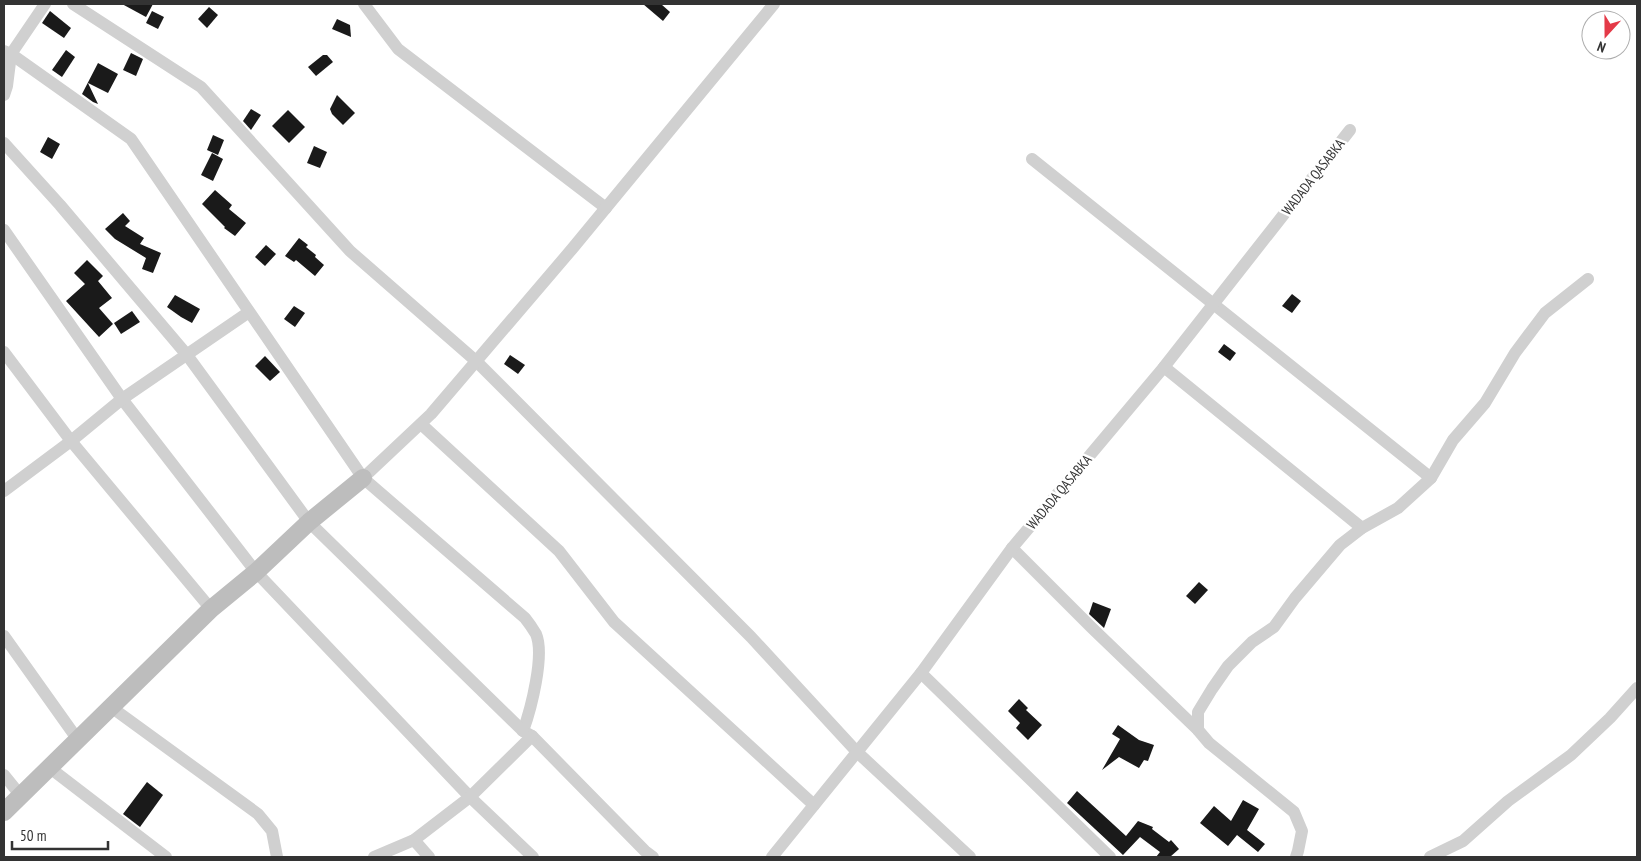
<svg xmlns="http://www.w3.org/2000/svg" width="1641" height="861" font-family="'PT Sans Narrow',sans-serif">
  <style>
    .building { fill: #1a1a1a }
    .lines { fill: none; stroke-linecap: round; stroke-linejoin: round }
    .street { stroke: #d0d0d0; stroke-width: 12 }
    .secondary { stroke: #bdbdbd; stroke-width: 18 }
    .labels { text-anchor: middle; stroke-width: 5; stroke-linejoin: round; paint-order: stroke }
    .street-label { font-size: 14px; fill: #333; stroke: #fff }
  </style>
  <rect width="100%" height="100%" fill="#fff"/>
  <!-- building -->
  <g class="building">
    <polygon points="122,4 153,4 146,17"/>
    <polygon points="643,4 661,4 670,12 663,21"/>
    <polygon points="209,7 218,15 207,28 198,19"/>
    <polygon points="50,11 71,28 64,38 42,23"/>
    <polygon points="152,11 164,17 158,29 146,23"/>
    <polygon points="337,19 350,25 351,37 332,29"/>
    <polygon points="66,50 75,57 62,77 52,70"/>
    <polygon points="131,53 143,59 136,76 123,70"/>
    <polygon points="323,55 327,55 333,62 316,76 308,67"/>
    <polygon points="98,63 118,74 108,93 88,83 98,104 93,102 82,94"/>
    <polygon points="337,95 355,113 343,125 332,114 330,109"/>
    <polygon points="251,109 261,115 251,130 243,121"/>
    <polygon points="288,110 305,127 289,143 272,126"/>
    <polygon points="213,135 224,140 218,155 207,150"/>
    <polygon points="48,137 60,144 52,159 40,152"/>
    <polygon points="314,146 327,152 320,168 307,163"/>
    <polygon points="212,153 223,159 213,181 201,175"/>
    <polygon points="215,190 232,205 229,209 246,223 235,236 224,228 225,227 202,204"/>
    <polygon points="123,213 130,221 125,226 144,238 140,244 161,253 153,273 142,269 146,258 115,239 105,229"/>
    <polygon points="299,238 308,245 306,247 316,255 315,257 324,265 315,276 296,260 294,262 285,256"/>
    <polygon points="266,245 276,254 265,266 255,257"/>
    <polygon points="87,260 103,276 98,281 112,298 99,308 113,324 99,337 66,301 85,284 74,273"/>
    <polygon points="1292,294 1301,301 1292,313 1282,306"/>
    <polygon points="175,295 200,309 192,323 181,317 167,307"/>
    <polygon points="294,306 305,313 295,327 284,319"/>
    <polygon points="132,311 140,322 121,334 114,323"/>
    <polygon points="1224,344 1236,353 1230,361 1218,352"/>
    <polygon points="510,355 525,365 518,374 504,364"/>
    <polygon points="265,356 280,372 270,381 255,366"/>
    <polygon points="1199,582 1208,590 1195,604 1186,596"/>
    <polygon points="1093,602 1111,609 1104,628 1089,614"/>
    <polygon points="1019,699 1028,708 1026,710 1042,725 1028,740 1016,728 1020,723 1008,711"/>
    <polygon points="1118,725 1139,740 1154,745 1148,761 1144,760 1139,768 1119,757 1102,770 1120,739 1112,734"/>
    <polygon points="147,782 163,795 140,827 123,814"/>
    <polygon points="1077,791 1126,836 1138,821 1153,827 1152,829 1169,842 1171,840 1179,849 1170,857 1156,857 1160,852 1140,837 1123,855 1067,803"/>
    <polygon points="1243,800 1259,809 1247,830 1265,844 1258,852 1237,835 1228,846 1200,823 1214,806 1231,821"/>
  </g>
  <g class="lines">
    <!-- street -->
    <g class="street">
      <polyline points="73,4 201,87 350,251 476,361 751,637 857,752 970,857"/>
      <polyline points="364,4 398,49 606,208"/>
      <path d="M4,51l7,3 120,85 232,339 162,140c4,5 8,11 11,16 9,21 -5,75 -13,97l9,5 113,115 8,6"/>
      <polyline points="4,95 7,86 11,54 45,4"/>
      <polyline points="4,143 60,205 187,355 309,522 523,731"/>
      <polyline points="1032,159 1431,478"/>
      <polyline points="4,230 122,399 256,572 470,797 533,857"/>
      <polyline points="4,352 71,441 122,399 249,312"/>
      <polyline points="1164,367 1362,528"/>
      <polyline points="421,424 559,551 614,622 814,805"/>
      <polyline points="363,478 431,414 572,249 774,4"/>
      <polyline points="4,491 71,441 211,609"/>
      <polyline points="1012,548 1092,628 1198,730"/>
      <polyline points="4,636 78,740"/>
      <polyline points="921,673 1110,857"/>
      <polyline points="111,707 258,814 272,831 277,857"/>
      <polyline points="50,768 166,857"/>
      <polyline points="4,775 21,796"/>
      <polyline points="414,840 429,857"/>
      <polyline points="374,857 414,840 470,797 532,736"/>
      <polyline points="772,857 921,673 1012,548 1164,367 1350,130"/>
      <polyline points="1296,857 1298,851 1302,831 1294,812 1209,743 1198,730 1198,712 1212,689 1228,666 1252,642 1274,627 1295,598 1340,545 1362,528 1398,508 1431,478 1453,440 1485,403 1515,353 1545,313 1588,279"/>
      <polyline points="1430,857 1463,841 1508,801 1571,755 1610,718 1637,688"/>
    </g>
    <!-- secondary -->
    <polyline class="secondary" points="4,812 211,609 256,572 309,522 363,478"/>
  </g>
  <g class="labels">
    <!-- street labels -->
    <g class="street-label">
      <text transform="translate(1313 177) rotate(-52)" y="5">WADADA QASABKA</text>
      <text transform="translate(1059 492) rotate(-50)" y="5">WADADA QASABKA</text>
    </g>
  </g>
  <!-- border -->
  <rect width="1641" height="861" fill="none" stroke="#333333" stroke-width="10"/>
  <!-- north arrow -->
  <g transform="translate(1606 35) rotate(201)"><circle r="24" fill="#ffffff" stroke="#adadad"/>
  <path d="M0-4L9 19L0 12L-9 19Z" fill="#e43a48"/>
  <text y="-8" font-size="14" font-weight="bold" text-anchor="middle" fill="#333333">N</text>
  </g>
  <!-- scale -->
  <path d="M12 841v8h96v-8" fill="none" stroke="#333333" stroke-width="2.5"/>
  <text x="20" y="841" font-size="15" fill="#333333" stroke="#ffffff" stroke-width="4" paint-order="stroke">50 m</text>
</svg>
